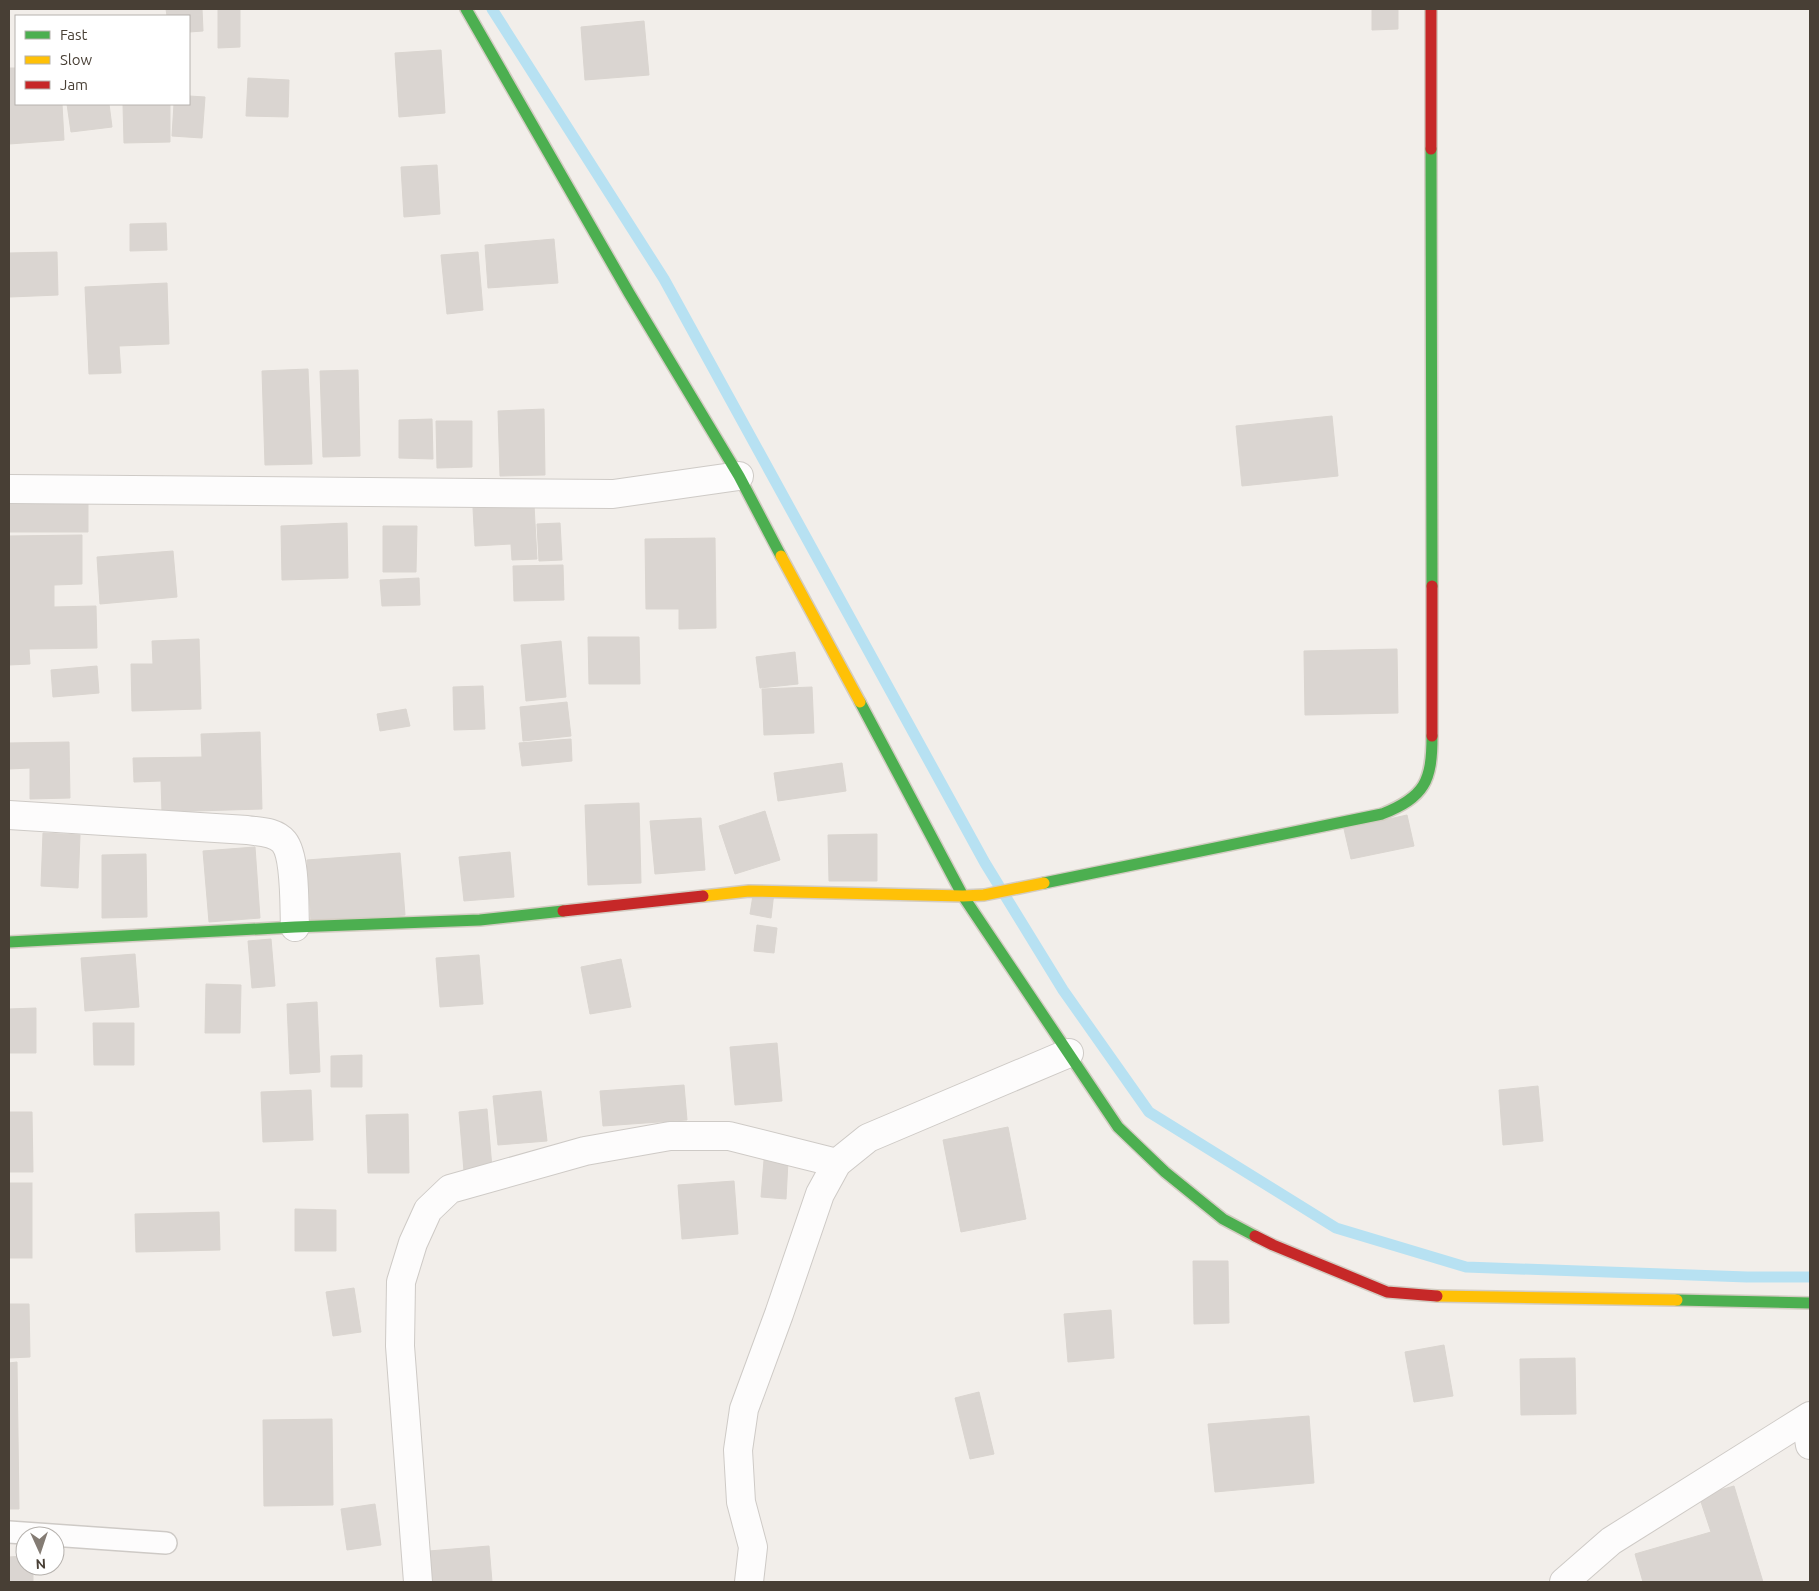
<svg xmlns="http://www.w3.org/2000/svg" width="1819" height="1591" font-family="Ubuntu,sans-serif">
  <style>
    .lines { fill: none; stroke-linecap: round; stroke-linejoin: round }
    .stream { stroke: #b7e1f2; stroke-width: 11 }
    .building { fill: #dad5d1; stroke: #dad5d0 }
    .lane-casing { stroke: #cecac6; stroke-width: 24 }
    .street-casing { stroke: #cecac6; stroke-width: 30 }
    .fast-casing { stroke: #d3ccc2; stroke-width: 14 }
    .slow-casing { stroke: #d3ccc2; stroke-width: 14 }
    .jam-casing { stroke: #d3ccc2; stroke-width: 14 }
    .lane { stroke: #fdfcfc; stroke-width: 21 }
    .street { stroke: #fdfcfc; stroke-width: 28 }
    .fast { stroke: #4caf50; stroke-width: 11 }
    .slow { stroke: #ffc107; stroke-width: 11 }
    .jam { stroke: #c62828; stroke-width: 11 }
  </style>
  <rect width="100%" height="100%" fill="#f2eeea"/>
  <g class="lines">
    <!-- stream -->
    <polyline class="stream" points="492,9 664,279 985,863 1063,990 1149,1112 1336,1228 1466,1267 1747,1277 1810,1277"/>
  </g>
  <!-- building -->
  <g class="building">
    <polygon points="166,9 202,9 203,31 189,32 189,16 167,16"/>
    <polygon points="218,9 240,9 240,47 218,48"/>
    <polygon points="1372,9 1398,9 1398,29 1372,30"/>
    <polygon points="644,21 649,75 585,80 581,27"/>
    <polygon points="441,50 445,113 399,117 395,53"/>
    <polygon points="9,68 16,68 16,104 62,104 64,140 9,144"/>
    <polygon points="248,78 289,80 288,117 246,116"/>
    <polygon points="189,96 205,97 202,138 172,136 174,104 189,104"/>
    <polygon points="67,104 109,104 112,127 71,132"/>
    <polygon points="123,104 170,104 170,142 124,143"/>
    <polygon points="437,165 440,214 404,217 401,167"/>
    <polygon points="166,223 167,250 130,251 130,224"/>
    <polygon points="554,239 558,283 488,288 485,245"/>
    <polygon points="57,252 58,295 10,297 9,253"/>
    <polygon points="478,252 483,310 447,314 441,255"/>
    <polygon points="167,283 169,344 119,346 121,373 89,374 85,287"/>
    <polygon points="308,369 312,464 265,465 262,371"/>
    <polygon points="358,370 360,456 323,457 320,371"/>
    <polygon points="544,409 545,475 500,476 498,411"/>
    <polygon points="1332,416 1338,476 1242,486 1236,426"/>
    <polygon points="432,419 433,459 399,458 399,420"/>
    <polygon points="436,421 472,421 472,467 437,468"/>
    <polygon points="88,494 88,532 9,532 9,495"/>
    <polygon points="534,505 537,559 512,560 511,544 475,546 473,508"/>
    <polygon points="347,523 348,578 282,580 281,526"/>
    <polygon points="560,523 562,560 539,561 537,524"/>
    <polygon points="383,526 417,526 416,572 383,572"/>
    <polygon points="82,535 82,584 54,585 54,607 96,606 97,648 29,649 30,664 9,665 9,536"/>
    <polygon points="715,538 716,628 679,629 679,609 646,609 645,539"/>
    <polygon points="173,551 177,597 100,604 97,557"/>
    <polygon points="563,565 564,600 514,601 513,566"/>
    <polygon points="419,578 420,605 382,606 380,580"/>
    <polygon points="588,637 639,637 640,684 589,684"/>
    <polygon points="199,639 201,709 132,711 131,664 153,664 152,641"/>
    <polygon points="561,641 566,697 526,701 521,645"/>
    <polygon points="1397,649 1398,713 1305,715 1304,651"/>
    <polygon points="795,652 798,684 760,688 756,657"/>
    <polygon points="97,666 99,693 53,697 51,670"/>
    <polygon points="483,686 485,729 454,730 453,687"/>
    <polygon points="812,687 814,733 764,735 762,689"/>
    <polygon points="567,702 571,736 523,741 520,707"/>
    <polygon points="406,709 410,726 380,731 377,714"/>
    <polygon points="260,732 262,809 162,812 161,781 134,782 133,758 202,757 201,734"/>
    <polygon points="571,739 572,761 522,766 519,743"/>
    <polygon points="69,742 70,798 30,799 30,768 9,769 9,743"/>
    <polygon points="842,763 846,791 778,801 774,773"/>
    <polygon points="639,803 641,883 588,885 585,805"/>
    <polygon points="765,811 780,860 735,874 719,826"/>
    <polygon points="1407,815 1414,846 1351,859 1344,829"/>
    <polygon points="701,818 705,870 655,874 650,821"/>
    <polygon points="43,833 80,835 78,888 41,886"/>
    <polygon points="877,834 877,881 829,881 828,835"/>
    <polygon points="255,847 260,918 209,922 203,851"/>
    <polygon points="510,852 514,897 464,901 459,857"/>
    <polygon points="400,853 405,915 311,922 307,860"/>
    <polygon points="146,854 147,917 102,918 102,855"/>
    <polygon points="754,889 774,892 771,918 750,914"/>
    <polygon points="757,925 777,928 774,953 754,951"/>
    <polygon points="271,939 275,986 252,988 248,941"/>
    <polygon points="135,954 139,1007 85,1011 81,958"/>
    <polygon points="479,955 483,1004 440,1007 436,958"/>
    <polygon points="621,959 631,1007 590,1014 581,967"/>
    <polygon points="206,984 241,985 240,1033 205,1033"/>
    <polygon points="317,1002 320,1072 290,1074 287,1004"/>
    <polygon points="36,1008 36,1053 9,1053 9,1009"/>
    <polygon points="93,1023 134,1023 134,1065 94,1065"/>
    <polygon points="777,1043 782,1101 735,1105 730,1047"/>
    <polygon points="362,1055 362,1087 331,1087 331,1056"/>
    <polygon points="684,1085 687,1120 603,1126 600,1091"/>
    <polygon points="1538,1086 1543,1141 1503,1145 1499,1090"/>
    <polygon points="311,1090 313,1140 263,1142 261,1092"/>
    <polygon points="541,1091 547,1141 498,1145 493,1096"/>
    <polygon points="487,1109 492,1168 464,1171 459,1112"/>
    <polygon points="9,1112 32,1112 33,1172 9,1172"/>
    <polygon points="408,1114 409,1173 368,1173 366,1115"/>
    <polygon points="1008,1127 1026,1219 961,1232 943,1140"/>
    <polygon points="764,1160 788,1161 786,1199 761,1197"/>
    <polygon points="734,1181 738,1234 682,1239 678,1185"/>
    <rect x="9" y="1183" width="23" height="75"/>
    <polygon points="295,1209 336,1210 336,1251 295,1251"/>
    <polygon points="219,1212 220,1250 136,1252 135,1214"/>
    <polygon points="1193,1261 1228,1261 1229,1323 1194,1324"/>
    <polygon points="354,1288 361,1332 333,1336 326,1292"/>
    <polygon points="9,1304 29,1304 30,1357 9,1358"/>
    <polygon points="1111,1310 1114,1358 1068,1362 1064,1314"/>
    <polygon points="1444,1345 1453,1396 1414,1402 1405,1352"/>
    <polygon points="1575,1358 1576,1414 1521,1415 1520,1359"/>
    <polygon points="17,1362 19,1509 9,1509 9,1363"/>
    <polygon points="979,1392 994,1454 970,1459 955,1398"/>
    <polygon points="1309,1416 1314,1483 1215,1492 1208,1424"/>
    <polygon points="332,1419 333,1505 264,1506 263,1420"/>
    <polygon points="1734,1486 1763,1582 1643,1582 1635,1554 1711,1532 1699,1496"/>
    <polygon points="375,1504 381,1545 347,1550 341,1509"/>
    <polygon points="489,1546 492,1582 420,1582 417,1552"/>
    <polygon points="25,1556 25,1566 33,1566 33,1582 9,1582 9,1557"/>
  </g>
  <g class="lines">
    <!-- lane casing -->
    <g class="lane-casing">
      <polyline id="lane" points="9,1532 166,1543"/>
    </g>
    <!-- street casing -->
    <g class="street-casing">
      <g id="street">
        <polyline points="9,489 613,494 739,476"/>
        <path d="M9,815l238,15c12,2 28,1 37,12 12,15 10,65 11,85"/>
        <polyline points="1809,1417 1806,1421 1810,1445"/>
        <polyline points="418,1582 400,1346 401,1282 413,1243 428,1210 450,1189 585,1151 670,1136 729,1136 837,1163"/>
        <polyline points="749,1582 753,1547 741,1502 738,1450 744,1409 779,1314 820,1194 837,1163 868,1138 1069,1053"/>
        <polyline points="1564,1582 1611,1541 1810,1416"/>
      </g>
    </g>
    <!-- fast casing -->
    <g class="fast-casing">
      <g id="fast">
        <polyline points="466,9 629,293 739,476 781,556"/>
        <polyline points="1431,149 1432,586"/>
        <polyline points="860,702 963,896 1118,1127 1165,1172 1223,1219 1255,1236"/>
        <path d="M1044,883l338,-69c43,-17 50,-33 50,-78"/>
        <polyline points="9,942 295,927 480,920 563,911"/>
        <polyline points="1677,1300 1810,1303"/>
      </g>
    </g>
    <!-- slow casing -->
    <g class="slow-casing">
      <g id="slow">
        <polyline points="781,556 860,702"/>
        <polyline points="703,896 749,891 963,896 984,895 1044,883"/>
        <polyline points="1437,1296 1677,1300"/>
      </g>
    </g>
    <!-- jam casing -->
    <g class="jam-casing">
      <g id="jam">
        <polyline points="1431,9 1431,149"/>
        <polyline points="1432,586 1432,736"/>
        <polyline points="563,911 703,896"/>
        <polyline points="1255,1236 1273,1245 1387,1292 1437,1296"/>
      </g>
    </g>
    <!-- lane -->
    <use href="#lane" class="lane"/>
    <!-- street -->
    <use href="#street" class="street"/>
    <!-- fast -->
    <use href="#fast" class="fast"/>
    <!-- slow -->
    <use href="#slow" class="slow"/>
    <!-- jam -->
    <use href="#jam" class="jam"/>
  </g>
  <!-- border -->
  <rect width="1819" height="1591" fill="none" stroke="#483f35" stroke-width="20"/>
  <!-- legend -->
  <rect x="15" y="15" width="175" height="90" fill="#ffffff" stroke="#b6b2ae"/>
  <rect x="25" y="31" width="25" height="8" fill="#4caf50" stroke="#b6b2ae"/>
  <text x="60" y="40" font-size="15" fill="#483f35">Fast</text>
  <rect x="25" y="56" width="25" height="8" fill="#ffc107" stroke="#b6b2ae"/>
  <text x="60" y="65" font-size="15" fill="#483f35">Slow</text>
  <rect x="25" y="81" width="25" height="8" fill="#c62828" stroke="#b6b2ae"/>
  <text x="60" y="90" font-size="15" fill="#483f35">Jam</text>
  <!-- north arrow -->
  <g transform="translate(40 1551) rotate(177)"><circle r="24" fill="#ffffff" stroke="#b6b2ae"/>
  <path d="M0-4L9 19L0 12L-9 19Z" fill="#847c74"/>
  <text y="-8" font-size="14" font-weight="bold" text-anchor="middle" fill="#483f35">N</text>
  </g>
</svg>
